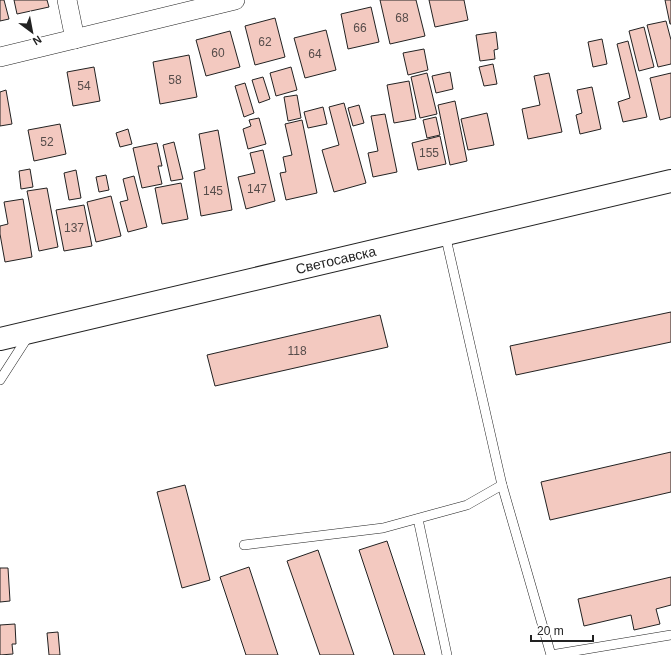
<svg xmlns="http://www.w3.org/2000/svg" width="671" height="655" font-family="Helvetica,sans-serif">
  <style>
    .building { fill: #f3c9c0; stroke: #222 }
    .lines { fill: none; stroke-linecap: round; stroke-linejoin: round }
    .service-casing { stroke: #222; stroke-width: 10 }
    .minor-casing { stroke: #222; stroke-width: 20 }
    .secondary-casing { stroke: #222; stroke-width: 24 }
    .service { stroke: #fff; stroke-width: 9 }
    .minor { stroke: #fff; stroke-width: 19 }
    .secondary { stroke: #fff; stroke-width: 22 }
    .labels { text-anchor: middle; stroke-width: 3; stroke-linejoin: round; paint-order: stroke }
    .number-label { font-size: 12px; fill: #564c4a }
    .street-label { font-size: 14px; fill: #222; stroke: #fff }
  </style>
  <rect width="100%" height="100%" fill="#fff"/>
  <!-- building -->
  <g class="building">
    <polygon points="0,0 4,0 9,19 0,21"/>
    <polygon points="14,0 47,0 49,7 17,14"/>
    <polygon points="380,0 416,0 425,36 390,44"/>
    <polygon points="429,0 464,0 468,20 435,27"/>
    <polygon points="665,0 671,0 671,24 670,24"/>
    <polygon points="371,7 379,42 348,49 341,14"/>
    <polygon points="275,18 285,57 255,65 245,26"/>
    <polygon points="666,21 671,40 671,64 658,67 647,25"/>
    <polygon points="644,27 654,67 639,71 629,31"/>
    <polygon points="326,30 336,70 305,78 294,38"/>
    <polygon points="230,31 240,67 206,76 196,40"/>
    <polygon points="496,32 498,49 494,50 495,59 480,61 476,35"/>
    <polygon points="602,39 607,64 593,67 588,42"/>
    <polygon points="628,41 647,117 623,122 618,102 630,98 617,44"/>
    <polygon points="424,49 428,70 408,75 403,53"/>
    <polygon points="189,55 197,97 160,104 153,62"/>
    <polygon points="493,64 497,84 484,86 479,67"/>
    <polygon points="94,67 100,101 73,106 67,72"/>
    <polygon points="291,67 297,90 276,96 270,73"/>
    <polygon points="450,72 453,89 436,93 432,76"/>
    <polygon points="427,73 437,114 420,118 411,77"/>
    <polygon points="549,73 562,132 528,139 522,109 540,105 534,76"/>
    <polygon points="671,73 671,117 660,120 650,78"/>
    <polygon points="263,77 270,99 259,103 252,80"/>
    <polygon points="409,81 416,119 394,123 387,85"/>
    <polygon points="245,83 254,113 244,117 235,86"/>
    <polygon points="592,87 601,129 580,134 576,115 582,113 577,90"/>
    <polygon points="6,90 12,124 0,126 0,92"/>
    <polygon points="297,95 301,118 288,121 284,97"/>
    <polygon points="455,101 467,161 450,165 438,105"/>
    <polygon points="344,103 366,183 334,192 322,150 339,145 329,107"/>
    <polygon points="359,105 364,123 353,126 348,108"/>
    <polygon points="323,107 327,124 308,128 304,112"/>
    <polygon points="487,113 494,145 468,150 461,119"/>
    <polygon points="385,114 397,172 373,177 368,153 378,151 371,116"/>
    <polygon points="436,117 440,135 427,138 423,120"/>
    <polygon points="259,118 266,144 248,149 243,129 251,126 249,120"/>
    <polygon points="302,120 317,193 286,200 280,173 286,172 283,157 292,155 285,124"/>
    <polygon points="60,124 66,154 34,161 28,130"/>
    <polygon points="128,129 132,144 120,147 116,133"/>
    <polygon points="218,130 232,210 201,216 194,172 205,169 199,134"/>
    <polygon points="440,136 446,164 418,170 412,143"/>
    <polygon points="174,142 183,179 171,181 163,145"/>
    <polygon points="157,143 162,166 158,166 162,184 142,188 133,148"/>
    <polygon points="263,150 275,201 246,209 238,177 255,173 250,153"/>
    <polygon points="30,169 33,187 21,189 19,171"/>
    <polygon points="76,170 81,198 69,200 64,173"/>
    <polygon points="106,175 109,190 99,192 96,177"/>
    <polygon points="134,176 147,227 128,232 120,202 128,200 123,179"/>
    <polygon points="181,183 188,219 162,224 155,188"/>
    <polygon points="47,188 58,247 39,251 27,191"/>
    <polygon points="111,196 121,236 96,242 87,202"/>
    <polygon points="23,199 32,257 5,262 0,234 0,226 8,224 4,202"/>
    <polygon points="84,205 92,246 64,251 56,210"/>
    <polygon points="671,312 671,342 516,375 510,346"/>
    <polygon points="380,315 388,347 215,386 207,355"/>
    <polygon points="671,452 671,492 550,520 541,482"/>
    <polygon points="185,485 210,580 182,588 157,492"/>
    <polygon points="387,541 425,655 394,655 359,550"/>
    <polygon points="318,550 354,655 320,655 287,561"/>
    <polygon points="249,567 278,655 246,655 220,577"/>
    <polygon points="0,568 8,568 10,601 0,602"/>
    <polygon points="671,577 671,605 656,609 660,624 634,630 631,615 584,626 578,599"/>
    <polygon points="15,624 16,644 12,644 13,654 0,655 0,625"/>
    <polygon points="58,632 60,655 49,655 47,633"/>
  </g>
  <g class="lines">
    <!-- service casing -->
    <g class="service-casing">
      <g id="service">
        <polyline points="0,380 29,335"/>
        <polyline points="502,485 551,655"/>
        <polyline points="418,519 447,655"/>
        <polyline points="244,545 383,528 467,505 502,485 445,234"/>
        <polyline points="551,655 671,635"/>
      </g>
    </g>
    <!-- minor casing -->
    <g class="minor-casing">
      <g id="minor">
        <polyline points="67,0 75,39"/>
        <polyline points="0,57 235,0"/>
      </g>
    </g>
    <!-- secondary casing -->
    <g class="secondary-casing">
      <g id="secondary">
        <path id="s1" d="M0,339l671,-158"/>
      </g>
    </g>
    <!-- service -->
    <use href="#service" class="service"/>
    <!-- minor -->
    <use href="#minor" class="minor"/>
    <!-- secondary -->
    <use href="#secondary" class="secondary"/>
  </g>
  <g class="labels">
    <!-- number labels -->
    <g class="number-label">
      <text x="402" y="22">68</text>
      <text x="360" y="32">66</text>
      <text x="265" y="46">62</text>
      <text x="218" y="57">60</text>
      <text x="315" y="58">64</text>
      <text x="175" y="84">58</text>
      <text x="84" y="90">54</text>
      <text x="47" y="146">52</text>
      <text x="429" y="157">155</text>
      <text x="257" y="193">147</text>
      <text x="213" y="195">145</text>
      <text x="74" y="232">137</text>
      <text x="297" y="355">118</text>
    </g>
    <!-- street labels -->
    <g class="street-label">
      <text dy="5" stroke="none"><textPath href="#s1" startOffset="345">Светосавска</textPath></text>
    </g>
  </g>
  <!-- north arrow -->
  <g transform="translate(32 32) rotate(148)" stroke="#ffffff" stroke-width="3" paint-order="stroke">
  <path d="M0-3L7 15L0 10L-7 15Z" fill="#222222"/>
  <text y="-6" font-size="11" font-weight="bold" text-anchor="middle" fill="#222222">N</text>
  </g>
  <!-- scale -->
  <path d="M531 635v6h62v-6" fill="none" stroke="#222222" stroke-width="2"/>
  <text x="537" y="635" font-size="12" fill="#222222" stroke="#ffffff" stroke-width="3" paint-order="stroke">20 m</text>
</svg>
